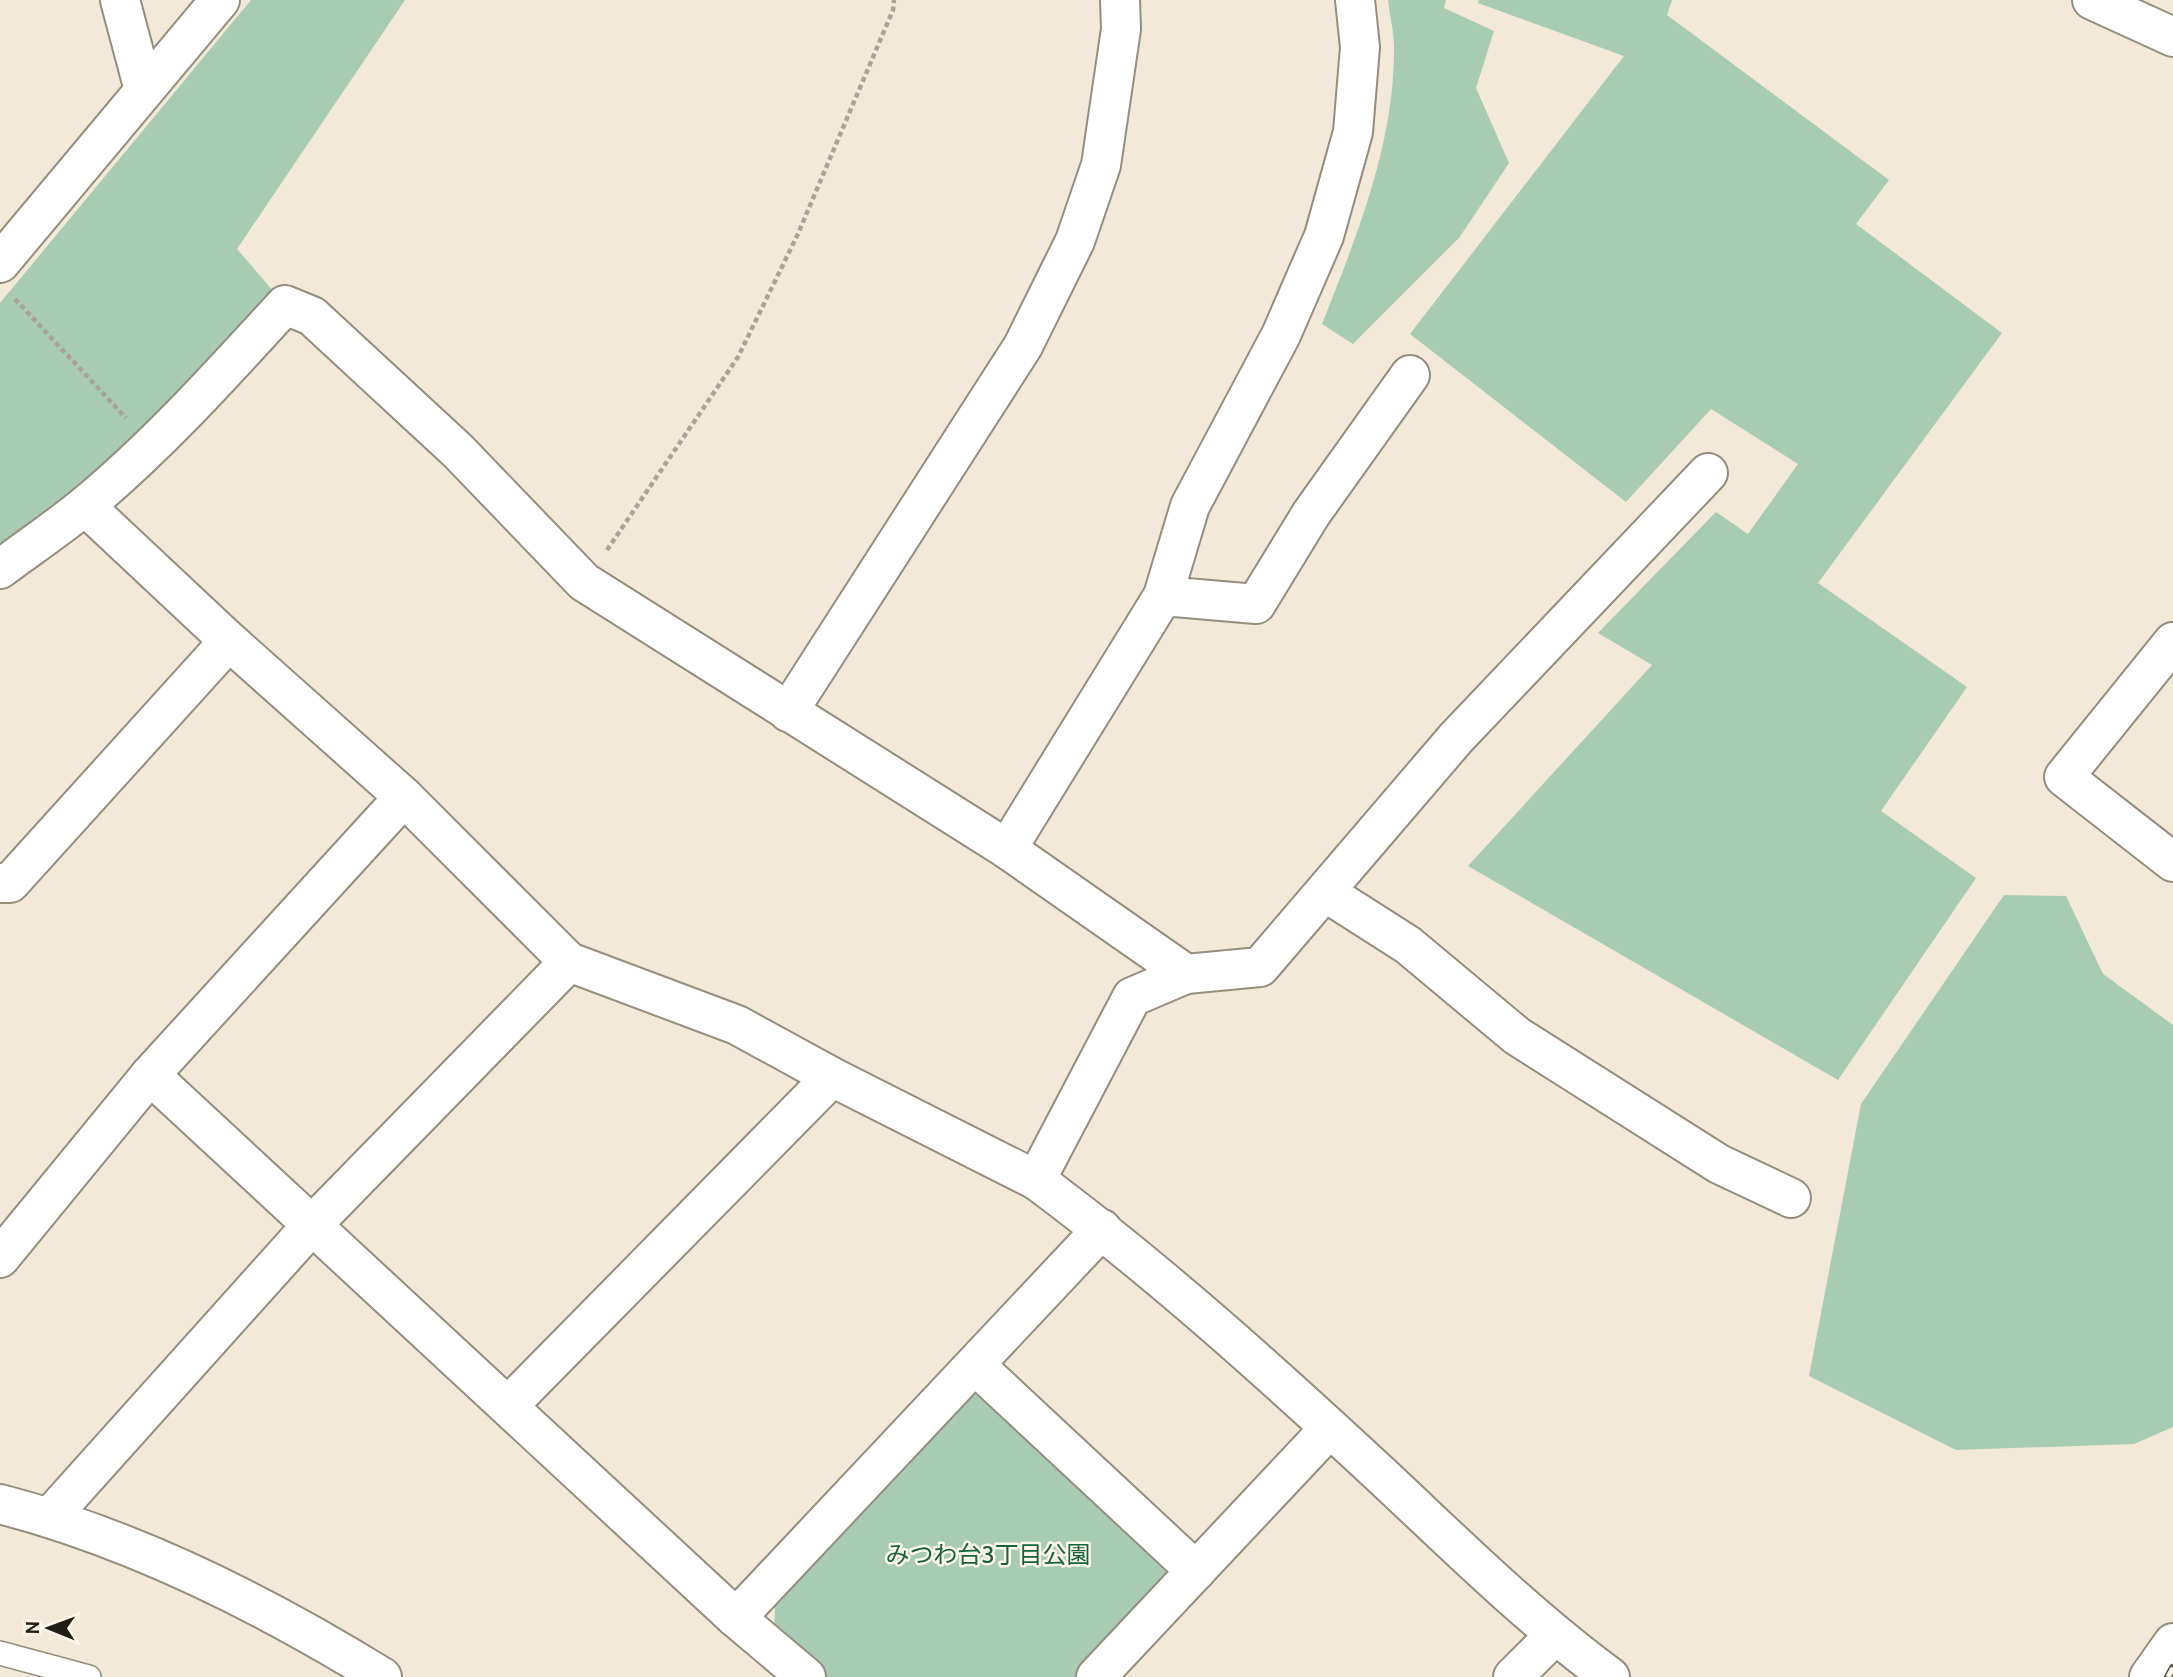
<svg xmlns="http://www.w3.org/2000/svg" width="2173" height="1677" font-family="Cabin,'Noto Sans JP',sans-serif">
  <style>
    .green { fill: #a8cbb3 }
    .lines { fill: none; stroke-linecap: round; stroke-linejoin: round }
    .lane-casing { stroke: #958d7d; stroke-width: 26 }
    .street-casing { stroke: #958d7d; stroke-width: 42 }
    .secondary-casing { stroke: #958d7d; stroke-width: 42 }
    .path { stroke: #aaa295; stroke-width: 4.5; stroke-dasharray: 5 3.5; stroke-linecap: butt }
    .lane { stroke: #fff; stroke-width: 23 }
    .street { stroke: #fff; stroke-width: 38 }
    .secondary { stroke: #fff; stroke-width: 38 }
    .rail-casing { stroke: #5a544b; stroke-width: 8 }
    .rail { stroke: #fef7e9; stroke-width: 5; stroke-dasharray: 16; stroke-linecap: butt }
    .labels { text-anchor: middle; stroke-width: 5; stroke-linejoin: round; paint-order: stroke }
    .park-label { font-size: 24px; fill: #13643a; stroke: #fef7e9 }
  </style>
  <rect width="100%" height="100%" fill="#f3e9d8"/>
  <!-- green -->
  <g class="green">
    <polygon points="251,0 405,0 237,249 275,293 189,391 76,493 0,548 0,303"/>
    <path d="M1388,0h58l-2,8 50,23 -18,57 33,75 -50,75 -106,106 -31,-20c34,-86 71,-176 72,-270 1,-18 -4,-37 -6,-54z"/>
    <polygon points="1479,0 1672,0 1667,15 1889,180 1856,224 2002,333 1818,583 1967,687 1881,811 1976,878 1838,1080 1468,866 1652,665 1598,633 1716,512 1748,534 1798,464 1711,409 1626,502 1410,334 1624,56 1478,3"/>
    <polygon points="2004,895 2066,896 2103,974 2173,1025 2173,1427 2134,1444 1956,1450 1809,1376 1861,1104"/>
    <polygon points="973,1394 996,1396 1170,1560 1171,1581 1084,1677 819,1677 774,1638 775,1604"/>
  </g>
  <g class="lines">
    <!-- lane casing -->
    <g class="lane-casing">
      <polyline id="lane" points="0,1653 89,1677"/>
    </g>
    <!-- street casing -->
    <g class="street-casing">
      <g id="street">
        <polyline points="120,0 144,90"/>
        <polyline points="2092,0 2173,37"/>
        <polyline points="0,263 220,0"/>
        <polyline points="85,506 229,641 404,797 569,962 737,1025 832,1077 1036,1180"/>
        <path d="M0,569c28,-21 58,-41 86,-64 72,-60 135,-130 199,-200l27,11 146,135 126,131 423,267 179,125 -54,23 -96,183c120,89 233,191 343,293 75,70 148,143 231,204"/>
        <polyline points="1163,596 1256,604 1311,514 1410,375"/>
        <polyline points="2173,642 2064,777 2173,862"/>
        <polyline points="788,712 1023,346 1075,241 1101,165 1121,29 1120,0"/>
        <polyline points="1007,849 1163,596 1190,506 1281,335 1324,236 1353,132 1360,47 1355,0"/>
        <polyline points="0,883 10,883 229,641"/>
        <polyline points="1325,892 1408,945 1517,1036 1719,1164 1791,1198"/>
        <polyline points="1186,974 1260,967 1456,738 1708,473"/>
        <polyline points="150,1075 736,1618 806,1677"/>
        <polyline points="0,1258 150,1075 404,797"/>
        <polyline points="975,1365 1196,1571"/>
        <polyline points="508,1406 832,1077"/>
        <polyline points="50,1517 312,1225 569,962"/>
        <polyline points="736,1618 1102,1229"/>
        <polyline points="1096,1677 1330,1428"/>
        <polyline points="1513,1677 1554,1636"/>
      </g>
    </g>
    <!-- secondary casing -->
    <g class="secondary-casing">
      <g id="secondary">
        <path d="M0,1504c135,35 264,100 382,173"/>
        <polyline points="2149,1677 2173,1643"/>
      </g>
    </g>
    <!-- path -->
    <g class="path">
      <polyline points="15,299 126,418"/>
      <polyline points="607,550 738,357 797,236 893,10 894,0"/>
    </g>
    <!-- lane -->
    <use href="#lane" class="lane"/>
    <!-- street -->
    <use href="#street" class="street"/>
    <!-- secondary -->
    <use href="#secondary" class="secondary"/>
    <!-- rail casing -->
    <g class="rail-casing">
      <polyline id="rail" points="2168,1677 2173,1668"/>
    </g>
    <!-- rail -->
    <use href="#rail" class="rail"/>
  </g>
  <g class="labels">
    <!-- park labels -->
    <g class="park-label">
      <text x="988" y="1563">みつわ台3丁目公園</text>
    </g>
  </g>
  <!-- north arrow -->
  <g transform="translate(49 1628) rotate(271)" stroke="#fef7e9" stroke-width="5" paint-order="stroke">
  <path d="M0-5L12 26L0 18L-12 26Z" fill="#201c16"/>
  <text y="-10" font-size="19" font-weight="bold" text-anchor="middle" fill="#201c16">N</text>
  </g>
</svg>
